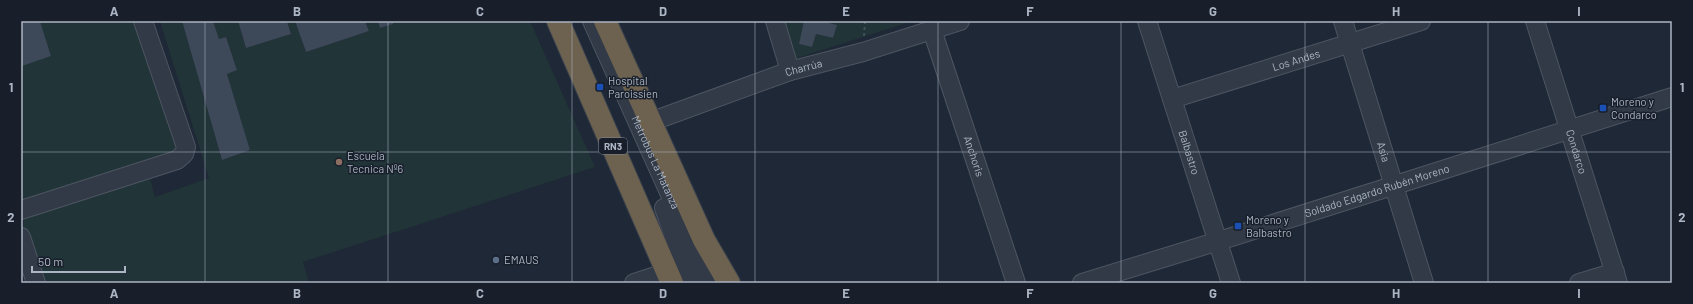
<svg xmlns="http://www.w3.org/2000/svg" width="1693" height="304" font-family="Barlow,sans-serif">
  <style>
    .green { fill: #213437 }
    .building { fill: #3d4859 }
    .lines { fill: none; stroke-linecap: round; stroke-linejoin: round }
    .minor-casing { stroke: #4d5562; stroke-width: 20 }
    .highway-casing { stroke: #3a424e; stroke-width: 24 }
    .path { stroke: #3e5155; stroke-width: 2; stroke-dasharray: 3 3; stroke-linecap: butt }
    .minor { stroke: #323a47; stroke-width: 18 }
    .highway { stroke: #6d624f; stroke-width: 22 }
    .grid { fill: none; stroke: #acb5c4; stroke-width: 1; stroke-opacity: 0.55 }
    .transit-dot { fill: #1a4fb4; stroke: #181f2b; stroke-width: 1.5 }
    .education-dot { fill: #8d6e63; stroke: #181f2b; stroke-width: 1.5 }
    .service-dot { fill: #5c6f8a; stroke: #181f2b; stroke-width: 1.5 }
    .labels { text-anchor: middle; stroke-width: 3; stroke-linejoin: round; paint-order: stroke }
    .shield { fill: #181f2b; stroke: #808896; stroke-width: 1 }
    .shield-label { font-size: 10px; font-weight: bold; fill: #acb5c4 }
    .street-label { font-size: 11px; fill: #acb5c4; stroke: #181f2b }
    .poi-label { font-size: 11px; fill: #acb5c4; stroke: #181f2b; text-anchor: start }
    .neatline { fill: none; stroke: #acb5c4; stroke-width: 1.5 }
    .grid-label { font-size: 13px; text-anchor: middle; font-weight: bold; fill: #acb5c4 }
  </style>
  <rect width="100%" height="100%" fill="#1f2836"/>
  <!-- green -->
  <g class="green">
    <polygon points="40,21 139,21 178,151 21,203 21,63 22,65 51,56"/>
    <polygon points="160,21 182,21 222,160 250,150 227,74 237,69 226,37 219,39 213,21 238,21 246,48 291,34 287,21 295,21 306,52 369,31 365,21 378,21 380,28 393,24 393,21 530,21 595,167 303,262 309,283 43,283 23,225 24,220 27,216 150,179 155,197 209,178"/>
    <polygon points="783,21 809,21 799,44 812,47 816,34 833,38 836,25 821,21 913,21 794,59"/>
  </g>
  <!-- building -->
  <g class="building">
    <polygon points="21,21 40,21 51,56 22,66"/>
    <polygon points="182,21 213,21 219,39 226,37 237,70 227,74 250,150 222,160"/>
    <polygon points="238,21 287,21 291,34 246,48"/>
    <polygon points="295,21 365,21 369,31 306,52"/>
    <polygon points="378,21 393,21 393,24 380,28"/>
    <polygon points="804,21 821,21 837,25 833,38 816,34 812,47 799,44"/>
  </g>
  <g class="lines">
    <!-- minor casing -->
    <g class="minor-casing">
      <g id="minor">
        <path id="s1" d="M592,21l98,218 16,44"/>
        <polyline points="775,21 790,71"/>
        <path id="s2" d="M1147,21l84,262"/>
        <path id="s3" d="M1343,21l81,262"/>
        <path id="s4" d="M1535,21l83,262"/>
        <path id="s5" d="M932,30l84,253"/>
        <path id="s6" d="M1172,99l249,-78"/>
        <path id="s7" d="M650,122l140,-51 73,-19 97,-31"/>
        <polyline points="664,208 691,283"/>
        <polyline points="21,210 177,160 184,154 186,147 143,21"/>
        <polyline points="21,237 36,283"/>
        <polyline points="634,283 668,272"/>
        <path id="s8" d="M1082,283l156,-48 434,-138"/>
        <polyline points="1579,283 1615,272"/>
      </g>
    </g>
    <!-- highway casing -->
    <g class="highway-casing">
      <g id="highway">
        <polyline points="558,21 672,283"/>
        <polyline points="605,21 704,240 729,283"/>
      </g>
    </g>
    <!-- path -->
    <polyline class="path" points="864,36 865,21"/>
    <!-- minor -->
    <use href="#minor" class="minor"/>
    <!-- highway -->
    <use href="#highway" class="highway"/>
  </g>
  <!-- grid -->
  <path class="grid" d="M205,21v262M388,21v262M572,21v262M755,21v262M938,21v262M1121,21v262M1305,21v262M1488,21v262M21,152h1651"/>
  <!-- markers -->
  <g class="transit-dot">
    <rect x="596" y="83" width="8" height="8" rx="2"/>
    <rect x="1599" y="104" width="8" height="8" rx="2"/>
    <rect x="1234" y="222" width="8" height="8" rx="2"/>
  </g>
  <circle class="education-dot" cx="339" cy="162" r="4"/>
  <circle class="service-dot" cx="496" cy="260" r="4"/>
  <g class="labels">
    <!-- shield labels -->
    <rect class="shield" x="599" y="138" width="28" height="16" rx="3"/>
    <g class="shield-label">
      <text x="613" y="150">RN3</text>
    </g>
    <!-- street labels -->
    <g class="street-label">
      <text dy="4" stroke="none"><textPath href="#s6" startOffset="130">Los Andes</textPath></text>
      <text dy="4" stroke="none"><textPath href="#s7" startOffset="163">Charrúa</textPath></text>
      <text dy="4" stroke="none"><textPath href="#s2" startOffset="138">Balbastro</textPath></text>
      <text dy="4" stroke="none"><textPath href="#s3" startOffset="137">Asia</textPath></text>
      <text dy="4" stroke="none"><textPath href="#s4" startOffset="137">Condarco</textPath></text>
      <text dy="4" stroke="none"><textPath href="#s5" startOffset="133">Anchoris</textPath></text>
      <text dy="4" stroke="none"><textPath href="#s1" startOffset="155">Metrobus La Matanza</textPath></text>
      <text dy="4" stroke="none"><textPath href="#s8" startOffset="309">Soldado Edgardo Rubén Moreno</textPath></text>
    </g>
    <!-- poi labels -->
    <g class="poi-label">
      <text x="608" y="85">Hospital<tspan x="608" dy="13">Paroissien</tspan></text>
      <text x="1611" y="106">Moreno y<tspan x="1611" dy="13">Condarco</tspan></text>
      <text x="347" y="160">Escuela<tspan x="347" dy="13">Tecnica Nº6</tspan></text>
      <text x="1246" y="224">Moreno y<tspan x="1246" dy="13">Balbastro</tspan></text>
      <text x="504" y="264">EMAUS</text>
    </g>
  </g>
  <!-- border -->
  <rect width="1693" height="304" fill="none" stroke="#181f2b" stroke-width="44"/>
  <!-- scale -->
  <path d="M32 266v6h93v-6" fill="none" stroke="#acb5c4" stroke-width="2"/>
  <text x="38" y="266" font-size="12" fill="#acb5c4" stroke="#181f2b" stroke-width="3" paint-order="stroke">50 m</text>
  <rect x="22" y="22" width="1649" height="260" class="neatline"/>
  <g class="grid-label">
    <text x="114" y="16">A</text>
    <text x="297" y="16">B</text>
    <text x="480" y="16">C</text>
    <text x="663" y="16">D</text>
    <text x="846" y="16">E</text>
    <text x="1030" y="16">F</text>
    <text x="1213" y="16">G</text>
    <text x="1396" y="16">H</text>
    <text x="1579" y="16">I</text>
    <text x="11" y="92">1</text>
    <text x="1682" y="92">1</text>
    <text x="11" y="222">2</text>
    <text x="1682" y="222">2</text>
    <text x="114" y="298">A</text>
    <text x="297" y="298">B</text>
    <text x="480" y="298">C</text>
    <text x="663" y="298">D</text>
    <text x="846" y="298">E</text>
    <text x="1030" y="298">F</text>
    <text x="1213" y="298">G</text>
    <text x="1396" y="298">H</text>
    <text x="1579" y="298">I</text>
  </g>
</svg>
